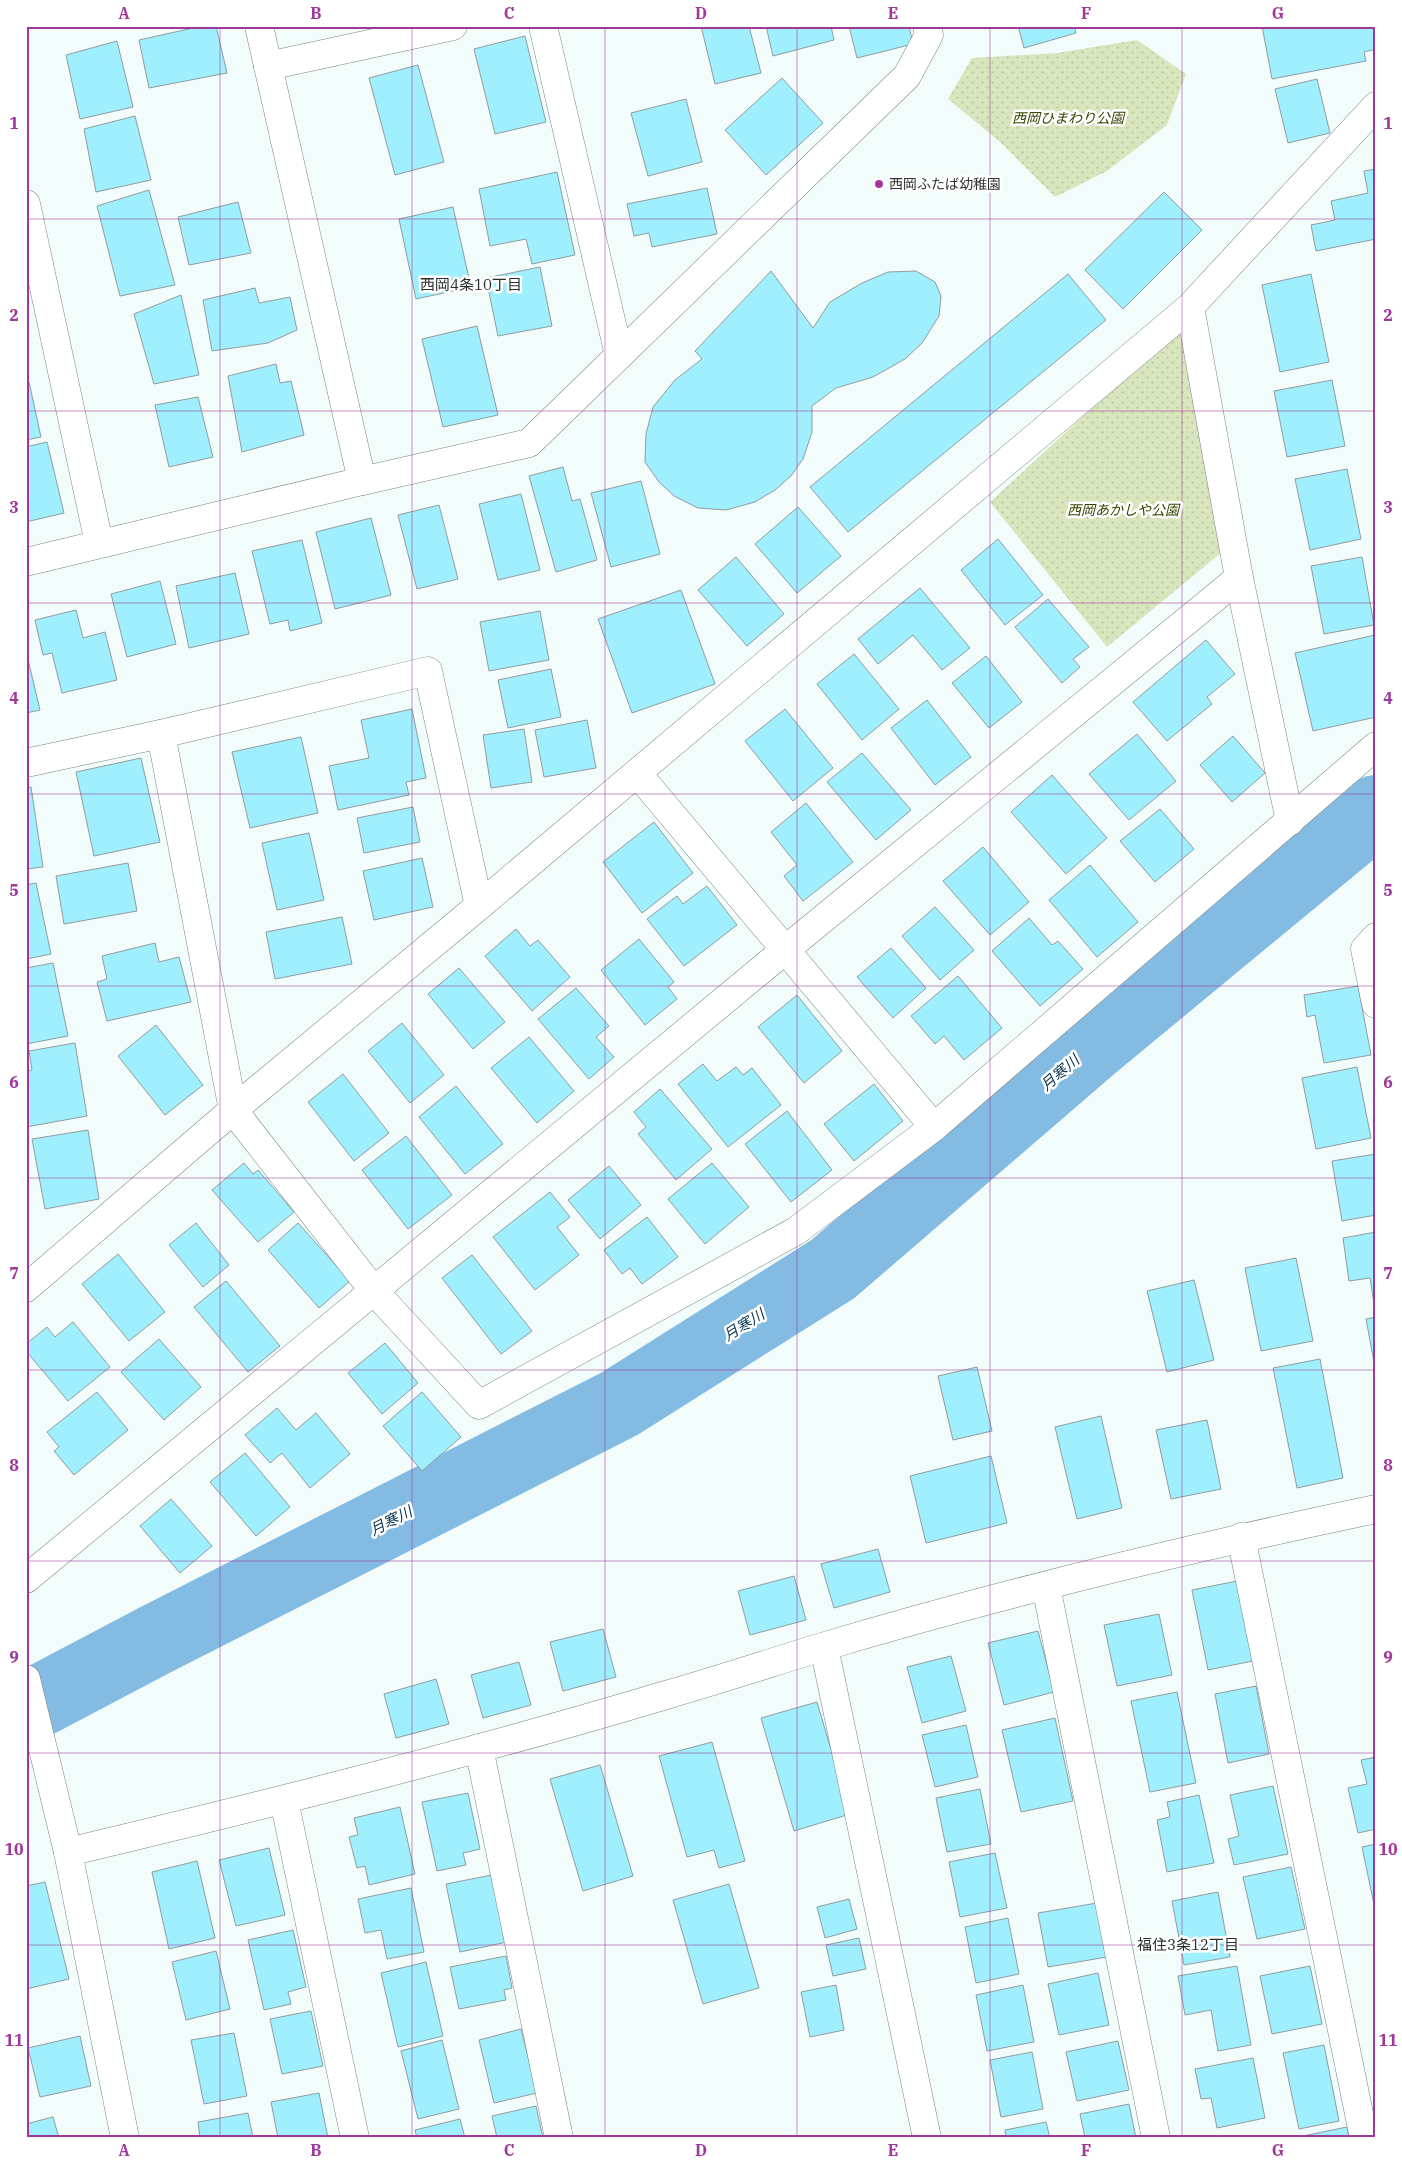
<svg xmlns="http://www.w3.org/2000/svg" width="1402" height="2164" font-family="'IBM Plex Serif','Noto Sans JP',serif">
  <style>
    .grass { fill: url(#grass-dots) }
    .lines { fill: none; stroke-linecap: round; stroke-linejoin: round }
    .river { stroke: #84bbe2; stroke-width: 72 }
    .building { fill: #9feffe; stroke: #929c9e }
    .minor-casing { stroke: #7c8583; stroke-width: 29 }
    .minor { stroke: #fff; stroke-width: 28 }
    .grid { fill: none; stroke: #a0389b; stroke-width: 1; stroke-opacity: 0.55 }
    .poi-dot { fill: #a0389b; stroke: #fff; stroke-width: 2 }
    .labels { text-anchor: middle; stroke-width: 5; stroke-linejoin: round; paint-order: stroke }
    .park-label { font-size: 14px; font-style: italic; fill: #364400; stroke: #fff }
    .poi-label { font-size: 14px; fill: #303433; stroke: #fff; text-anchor: start }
    .neighbourhood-label { font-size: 15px; fill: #272f2d; stroke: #fff }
    .water-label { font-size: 15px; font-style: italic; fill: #083550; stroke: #fff }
    .neatline { fill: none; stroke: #a0389b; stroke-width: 2 }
    .grid-label { font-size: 16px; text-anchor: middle; font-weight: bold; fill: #a0389b }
  </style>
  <defs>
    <pattern id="grass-dots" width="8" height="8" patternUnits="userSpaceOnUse" patternTransform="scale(1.25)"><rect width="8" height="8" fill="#d9e6bd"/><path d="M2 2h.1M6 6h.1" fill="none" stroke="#bbc6a3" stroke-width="1.8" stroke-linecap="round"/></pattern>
  </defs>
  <rect width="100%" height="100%" fill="#f2fdfb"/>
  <!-- grass -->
  <g class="grass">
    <polygon points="1137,40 1186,74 1167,125 1107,171 1055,197 1000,142 948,99 972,58 1057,53"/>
    <polygon points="1184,323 1228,547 1107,647 990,502"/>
  </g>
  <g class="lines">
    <!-- river -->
    <polyline class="river" points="26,1708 155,1640 619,1404 833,1269 1094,1044 1376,811"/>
  </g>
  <!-- building -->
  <g class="building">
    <polygon points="202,26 216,26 227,73 149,88 139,40"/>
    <polygon points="701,26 749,26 761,73 715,84"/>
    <polygon points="766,26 831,26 834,40 773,56"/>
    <polygon points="849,26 909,26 913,44 857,58"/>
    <polygon points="1018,26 1074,26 1076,33 1024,48"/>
    <polygon points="1262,26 1376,26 1376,49 1364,52 1366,61 1272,79"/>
    <polygon points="525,36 546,122 495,134 474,49"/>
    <polygon points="117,41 133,107 80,119 66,55"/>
    <polygon points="418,65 444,162 395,175 369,78"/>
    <polygon points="782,78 823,123 766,175 725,130"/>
    <polygon points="1317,79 1330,133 1288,143 1275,89"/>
    <polygon points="686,99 702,162 648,176 631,113"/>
    <polygon points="135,116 151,180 96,192 84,129"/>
    <polygon points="1376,169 1376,239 1316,251 1311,225 1335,220 1331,201 1368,193 1364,171"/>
    <polygon points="557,172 575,255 532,264 526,239 490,246 479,189"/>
    <polygon points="707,188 717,234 652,247 649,233 634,236 627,204"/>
    <polygon points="149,190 175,285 120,296 97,206"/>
    <polygon points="1164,192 1202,230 1123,309 1085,270"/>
    <polygon points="238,202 251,253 189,265 178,217"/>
    <polygon points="453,207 471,287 416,299 399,219"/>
    <polygon points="540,267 552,326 498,336 486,278"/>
    <polygon points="771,271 813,328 830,302 862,283 888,272 916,271 935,282 941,296 939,316 922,343 905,359 873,377 836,388 812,406 812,432 803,459 791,476 775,490 755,502 726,510 698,508 674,496 659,482 645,462 646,434 653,407 675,380 702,359 695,351"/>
    <polygon points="1068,274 1106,320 848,532 810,487"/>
    <polygon points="1311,274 1329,362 1280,372 1262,285"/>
    <polygon points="255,288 259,303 290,297 297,330 268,343 212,351 203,300"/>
    <polygon points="181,295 199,375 154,384 134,314"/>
    <polygon points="477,326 498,415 443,427 422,339"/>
    <polygon points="276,364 280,383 291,381 304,435 242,452 228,376"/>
    <polygon points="1332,380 1345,446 1287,457 1274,391"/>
    <polygon points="29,382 41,437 26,440 26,383"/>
    <polygon points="198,397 213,457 169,467 155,405"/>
    <polygon points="47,442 64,513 26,522 26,447"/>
    <polygon points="563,467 572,501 580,499 597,560 556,572 529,476"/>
    <polygon points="1347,469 1361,539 1310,550 1295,479"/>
    <polygon points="641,481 660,554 611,567 591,493"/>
    <polygon points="521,494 540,570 498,580 479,504"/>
    <polygon points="439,505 458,579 417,589 398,515"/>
    <polygon points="798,507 841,556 797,593 755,544"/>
    <polygon points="371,518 391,595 335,609 316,532"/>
    <polygon points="998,539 1043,595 1005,625 961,570"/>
    <polygon points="302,540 322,623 290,631 288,620 270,624 252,551"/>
    <polygon points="736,557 784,614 747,646 698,590"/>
    <polygon points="1362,557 1374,625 1324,634 1311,566"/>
    <polygon points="235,573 249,634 189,648 176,586"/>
    <polygon points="160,581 176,644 127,657 111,594"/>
    <polygon points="920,588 970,648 942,670 913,635 878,664 858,639"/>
    <polygon points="681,590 715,684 632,713 598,619"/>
    <polygon points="1048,599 1089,647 1073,659 1080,667 1062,683 1015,627"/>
    <polygon points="76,610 83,638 105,632 117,680 62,693 52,653 43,655 35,620"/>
    <polygon points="540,611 549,660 489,671 480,622"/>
    <polygon points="1375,635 1376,717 1313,731 1295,653"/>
    <polygon points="1206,640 1235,674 1207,697 1212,704 1167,741 1133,702"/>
    <polygon points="26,651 40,710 26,713"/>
    <polygon points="854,654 899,709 862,740 817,684"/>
    <polygon points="986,656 1022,702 989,728 952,683"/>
    <polygon points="551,669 561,717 508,728 498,680"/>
    <polygon points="927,700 971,757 935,785 891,728"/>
    <polygon points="412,709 426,778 406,782 409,795 338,810 329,766 369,758 361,720"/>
    <polygon points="785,709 833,768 793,801 745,741"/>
    <polygon points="587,720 596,768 544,777 535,730"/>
    <polygon points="524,729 532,782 491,788 483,735"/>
    <polygon points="1137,734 1176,781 1129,820 1089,774"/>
    <polygon points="1233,736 1265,773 1232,802 1200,765"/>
    <polygon points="301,737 318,813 250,828 232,752"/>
    <polygon points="862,753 911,810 876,840 827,782"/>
    <polygon points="141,758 160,842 94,856 76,772"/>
    <polygon points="1052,775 1107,838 1066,874 1011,812"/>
    <polygon points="31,787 43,867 26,869 26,788"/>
    <polygon points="806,803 853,862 803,901 784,876 797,865 771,832"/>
    <polygon points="413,807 420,842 364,853 357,818"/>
    <polygon points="1160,809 1194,849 1155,882 1120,841"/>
    <polygon points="654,822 693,873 642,913 603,862"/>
    <polygon points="309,833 324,900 277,910 262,843"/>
    <polygon points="983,847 1029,902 990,935 943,881"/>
    <polygon points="422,858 433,907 374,920 363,871"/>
    <polygon points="128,863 137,911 64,924 56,876"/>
    <polygon points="1090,865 1138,922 1097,957 1049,900"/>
    <polygon points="36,883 51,954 26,959 26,885"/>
    <polygon points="707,886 737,925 684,966 647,919 677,896 683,904"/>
    <polygon points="935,907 974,950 940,980 902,936"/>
    <polygon points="342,917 352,964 275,979 266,932"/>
    <polygon points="1029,918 1052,945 1058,941 1083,969 1040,1006 992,951"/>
    <polygon points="516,929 530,946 538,940 570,977 532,1011 485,956"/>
    <polygon points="639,939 674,982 668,987 677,999 645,1025 601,970"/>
    <polygon points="155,943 159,962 179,957 191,1002 107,1021 97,982 107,979 102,956"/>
    <polygon points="891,948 926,988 893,1018 857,977"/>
    <polygon points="53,963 68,1036 26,1044 26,968"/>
    <polygon points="459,968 505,1022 473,1049 428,994"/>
    <polygon points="958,976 1002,1028 964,1060 944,1036 935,1044 911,1016"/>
    <polygon points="1358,986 1371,1055 1324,1063 1315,1015 1307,1017 1304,995"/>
    <polygon points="576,988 609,1026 596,1037 614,1057 589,1079 538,1019"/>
    <polygon points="797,995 842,1051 804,1083 758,1027"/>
    <polygon points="402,1023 444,1075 410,1103 368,1051"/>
    <polygon points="156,1025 203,1085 165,1115 118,1056"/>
    <polygon points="529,1037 574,1091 537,1123 491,1068"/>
    <polygon points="75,1043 87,1116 26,1127 26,1071 32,1070 29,1051"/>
    <polygon points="703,1064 717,1081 736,1067 743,1075 752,1068 781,1105 728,1147 678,1084"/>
    <polygon points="1357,1067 1371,1138 1316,1149 1302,1078"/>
    <polygon points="343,1074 389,1133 354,1161 308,1102"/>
    <polygon points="874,1084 903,1121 854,1161 824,1124"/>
    <polygon points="456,1086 503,1144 465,1174 419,1117"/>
    <polygon points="660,1089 712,1149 676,1180 638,1134 646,1127 634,1112"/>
    <polygon points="787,1111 832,1170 791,1202 745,1144"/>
    <polygon points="88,1130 99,1199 45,1209 32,1139"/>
    <polygon points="406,1136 452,1195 408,1229 362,1170"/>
    <polygon points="1376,1154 1376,1215 1342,1221 1332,1161"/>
    <polygon points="244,1163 253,1174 258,1170 294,1212 258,1242 212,1190"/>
    <polygon points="712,1163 749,1207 705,1244 668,1199"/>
    <polygon points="609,1166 641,1205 600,1239 568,1200"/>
    <polygon points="550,1192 570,1217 557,1227 579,1255 535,1290 493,1237"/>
    <polygon points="647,1217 678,1257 642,1284 630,1268 622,1274 604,1250"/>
    <polygon points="196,1223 229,1265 203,1287 169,1245"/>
    <polygon points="298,1223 350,1281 319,1308 268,1250"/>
    <polygon points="1376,1232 1376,1304 1374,1304 1370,1278 1349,1281 1343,1238"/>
    <polygon points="118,1254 165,1312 129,1341 82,1284"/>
    <polygon points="472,1255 532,1331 501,1354 442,1278"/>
    <polygon points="1296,1258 1313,1341 1261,1351 1245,1268"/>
    <polygon points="1194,1280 1214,1360 1167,1372 1147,1291"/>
    <polygon points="226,1281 280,1346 248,1372 194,1307"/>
    <polygon points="1376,1317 1376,1368 1375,1368 1366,1319"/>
    <polygon points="73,1322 110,1367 68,1401 26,1351 26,1344 47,1327 55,1337"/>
    <polygon points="159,1339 201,1387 164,1420 121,1372"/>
    <polygon points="385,1343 418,1383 382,1414 348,1373"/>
    <polygon points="1320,1359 1343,1478 1297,1488 1273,1368"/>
    <polygon points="977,1367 992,1431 953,1440 938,1376"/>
    <polygon points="97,1392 128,1430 74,1475 54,1451 59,1447 47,1432"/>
    <polygon points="422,1392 461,1437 422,1471 383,1426"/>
    <polygon points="277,1408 296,1430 316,1413 350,1454 310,1488 282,1453 270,1463 245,1435"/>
    <polygon points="1101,1416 1122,1508 1077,1519 1055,1427"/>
    <polygon points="1207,1420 1221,1489 1171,1499 1156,1430"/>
    <polygon points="245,1453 290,1507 256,1536 210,1482"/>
    <polygon points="991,1456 1007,1523 926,1543 910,1476"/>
    <polygon points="171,1499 212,1546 180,1573 140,1526"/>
    <polygon points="878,1549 890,1592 834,1608 821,1564"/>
    <polygon points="794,1576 806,1620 750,1635 738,1591"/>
    <polygon points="1237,1581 1253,1661 1208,1670 1192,1590"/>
    <polygon points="1159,1614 1172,1675 1117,1686 1104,1625"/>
    <polygon points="603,1629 616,1677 563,1691 550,1642"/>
    <polygon points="1038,1631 1054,1692 1004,1705 988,1643"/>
    <polygon points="951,1656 966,1711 922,1723 907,1667"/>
    <polygon points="519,1662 531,1705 483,1718 471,1675"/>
    <polygon points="436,1679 449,1724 396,1738 384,1694"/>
    <polygon points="1256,1686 1269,1754 1228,1763 1215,1694"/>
    <polygon points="1177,1692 1196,1783 1150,1792 1131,1701"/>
    <polygon points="817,1702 850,1814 794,1831 761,1718"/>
    <polygon points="1055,1718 1073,1801 1021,1812 1002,1730"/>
    <polygon points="966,1725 978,1777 935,1787 922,1735"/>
    <polygon points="712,1742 745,1861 719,1868 714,1850 687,1857 659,1756"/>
    <polygon points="1376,1757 1376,1829 1358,1833 1348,1788 1367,1784 1361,1760"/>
    <polygon points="600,1765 633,1876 583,1891 550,1779"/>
    <polygon points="1273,1786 1288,1854 1234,1865 1228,1839 1239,1836 1230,1795"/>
    <polygon points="980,1789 991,1844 947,1852 936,1798"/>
    <polygon points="468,1793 480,1849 463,1853 466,1865 437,1871 422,1802"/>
    <polygon points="1199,1795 1214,1863 1167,1872 1157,1820 1170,1817 1167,1802"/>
    <polygon points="400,1807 415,1874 369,1885 365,1866 357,1868 349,1837 358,1835 354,1818"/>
    <polygon points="1376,1844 1376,1914 1362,1847"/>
    <polygon points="269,1848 285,1915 236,1926 219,1860"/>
    <polygon points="995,1853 1007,1908 960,1917 949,1862"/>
    <polygon points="197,1861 215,1938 169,1949 152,1872"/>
    <polygon points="1291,1867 1305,1929 1257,1939 1243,1877"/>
    <polygon points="492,1875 507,1942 460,1952 446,1884"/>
    <polygon points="45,1882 69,1979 26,1989 26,1886"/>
    <polygon points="729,1884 759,1988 703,2004 673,1900"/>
    <polygon points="411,1888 424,1952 387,1959 381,1930 365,1933 358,1899"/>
    <polygon points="1218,1892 1230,1957 1184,1965 1172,1901"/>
    <polygon points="849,1899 857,1929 825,1938 817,1907"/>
    <polygon points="1097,1903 1107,1957 1048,1967 1038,1913"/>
    <polygon points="1008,1918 1019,1974 976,1983 965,1927"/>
    <polygon points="293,1930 306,1987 288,1992 291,2004 264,2010 248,1940"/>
    <polygon points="859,1938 866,1969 833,1976 826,1945"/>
    <polygon points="216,1951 230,2009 186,2020 172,1962"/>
    <polygon points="506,1956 512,1988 504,1990 506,2000 459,2009 450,1967"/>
    <polygon points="426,1962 443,2036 398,2047 381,1973"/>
    <polygon points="1237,1966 1251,2045 1218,2051 1211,2010 1185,2015 1178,1976"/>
    <polygon points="1310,1966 1322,2024 1272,2034 1260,1976"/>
    <polygon points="1098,1973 1109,2025 1059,2035 1048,1984"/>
    <polygon points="836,1985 844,2030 810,2037 801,1992"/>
    <polygon points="1023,1985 1034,2042 987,2051 976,1995"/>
    <polygon points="311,2011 323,2066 282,2074 270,2019"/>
    <polygon points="521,2029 537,2093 494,2103 479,2040"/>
    <polygon points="234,2033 247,2096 204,2104 191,2040"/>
    <polygon points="80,2036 91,2086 40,2097 28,2048"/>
    <polygon points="442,2040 459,2109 418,2119 401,2051"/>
    <polygon points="1118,2041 1129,2090 1077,2101 1066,2052"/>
    <polygon points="1324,2045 1339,2121 1299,2129 1283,2053"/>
    <polygon points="1032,2052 1043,2109 1001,2117 990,2060"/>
    <polygon points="1253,2058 1265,2118 1217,2128 1211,2098 1201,2099 1195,2069"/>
    <polygon points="319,2093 328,2138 278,2138 271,2102"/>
    <polygon points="1129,2104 1136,2138 1085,2138 1080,2114"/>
    <polygon points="536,2106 543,2138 497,2138 492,2116"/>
    <polygon points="248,2113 253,2138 200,2138 198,2122"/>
    <polygon points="53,2117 59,2138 26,2138 26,2124"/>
    <polygon points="460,2119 465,2138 417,2138 415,2130"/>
    <polygon points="1046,2122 1050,2138 1006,2138 1005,2130"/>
    <polygon points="1347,2127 1349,2138 1298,2138 1298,2137"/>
  </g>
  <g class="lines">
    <!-- minor casing -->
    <g class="minor-casing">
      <g id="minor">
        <polyline points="543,26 619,355"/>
        <polyline points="268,66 453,26"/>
        <polyline points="26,204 99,543"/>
        <polyline points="1190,307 1239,578 1290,821"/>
        <polyline points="362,481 529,443 907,76 929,35 927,26"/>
        <polyline points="26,562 362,481 259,26"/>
        <polyline points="161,734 233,1110 374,1291 479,1405 796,1231 934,1127 1376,746"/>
        <polyline points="26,763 161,734 428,671 479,906"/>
        <polyline points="637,773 934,1127"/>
        <polyline points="1376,937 1365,949 1376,1004"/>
        <polyline points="26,1288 233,1110 479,906 1190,307 1376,106"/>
        <polyline points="1241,1537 1364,2138"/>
        <polyline points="26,1579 785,950 1239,578"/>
        <polyline points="1046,1586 1156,2138"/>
        <polyline points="824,1647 927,2138"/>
        <polyline points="26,1679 68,1852 125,2138"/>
        <polyline points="479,1748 559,2138"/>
        <polyline points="284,1800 355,2138"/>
        <path d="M68,1852c201,-48 401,-98 598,-157 52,-15 104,-32 156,-48 182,-54 368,-99 554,-138"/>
      </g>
    </g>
    <!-- minor -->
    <use href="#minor" class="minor"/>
  </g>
  <!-- grid -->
  <path class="grid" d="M220,26v2112M412,26v2112M605,26v2112M797,26v2112M990,26v2112M1182,26v2112M26,219h1350M26,411h1350M26,603h1350M26,794h1350M26,986h1350M26,1178h1350M26,1370h1350M26,1561h1350M26,1753h1350M26,1945h1350"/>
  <!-- markers -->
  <circle class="poi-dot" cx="879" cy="184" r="5"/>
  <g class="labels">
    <!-- park labels -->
    <g class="park-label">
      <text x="1068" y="123">西岡ひまわり公園</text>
      <text x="1123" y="515">西岡あかしや公園</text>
    </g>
    <!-- poi labels -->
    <g class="poi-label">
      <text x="889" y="189">西岡ふたば幼稚園</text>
    </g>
    <!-- neighbourhood labels -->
    <g class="neighbourhood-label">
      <text x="471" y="290">西岡4条10丁目</text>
      <text x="1188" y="1950">福住3条12丁目</text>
    </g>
    <!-- water labels -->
    <g class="water-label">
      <text transform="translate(1060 1073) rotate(-41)" y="5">月寒川</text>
      <text transform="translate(744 1325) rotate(-32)" y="5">月寒川</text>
      <text transform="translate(391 1521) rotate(-27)" y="5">月寒川</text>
    </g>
  </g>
  <!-- border -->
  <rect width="1402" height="2164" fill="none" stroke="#ffffff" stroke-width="55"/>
  <rect x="28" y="28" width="1346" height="2108" class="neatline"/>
  <g class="grid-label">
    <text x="124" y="19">A</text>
    <text x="316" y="19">B</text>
    <text x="509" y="19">C</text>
    <text x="701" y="19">D</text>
    <text x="893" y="19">E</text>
    <text x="1086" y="19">F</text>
    <text x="1278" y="19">G</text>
    <text x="14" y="129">1</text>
    <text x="1388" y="129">1</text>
    <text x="14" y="321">2</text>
    <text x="1388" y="321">2</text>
    <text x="14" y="513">3</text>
    <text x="1388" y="513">3</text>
    <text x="14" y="704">4</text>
    <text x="1388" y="704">4</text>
    <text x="14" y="896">5</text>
    <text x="1388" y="896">5</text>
    <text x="14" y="1088">6</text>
    <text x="1388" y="1088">6</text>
    <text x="14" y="1279">7</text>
    <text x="1388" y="1279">7</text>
    <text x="14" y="1471">8</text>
    <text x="1388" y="1471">8</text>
    <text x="14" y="1663">9</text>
    <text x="1388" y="1663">9</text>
    <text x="14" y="1855">10</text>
    <text x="1388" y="1855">10</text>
    <text x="14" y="2046">11</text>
    <text x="1388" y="2046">11</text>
    <text x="124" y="2156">A</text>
    <text x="316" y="2156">B</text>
    <text x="509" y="2156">C</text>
    <text x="701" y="2156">D</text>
    <text x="893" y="2156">E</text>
    <text x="1086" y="2156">F</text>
    <text x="1278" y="2156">G</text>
  </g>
</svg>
